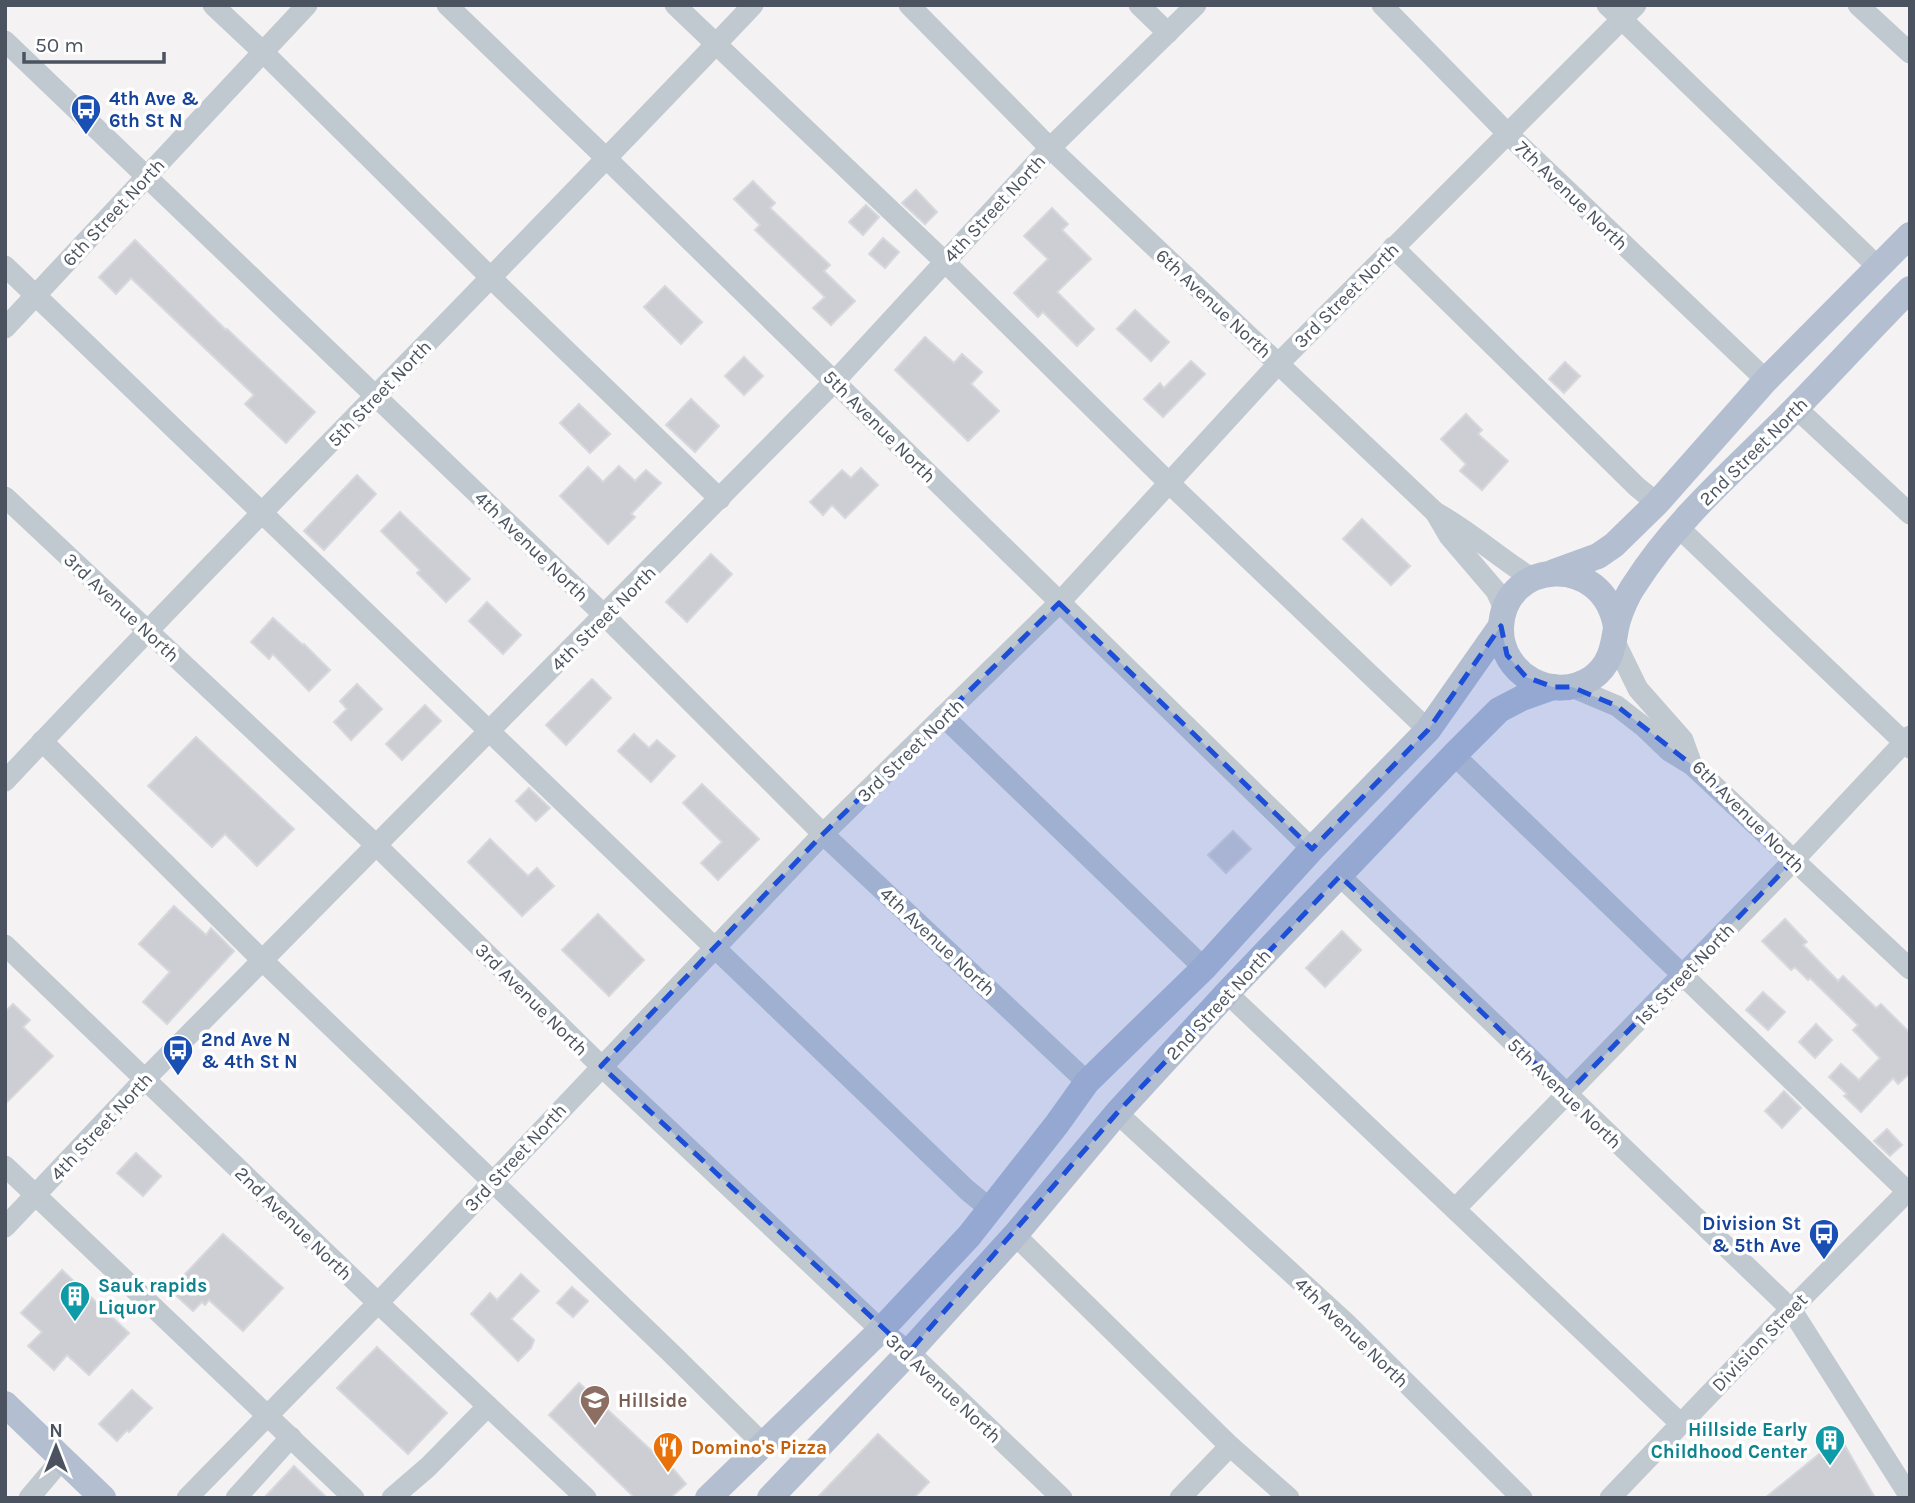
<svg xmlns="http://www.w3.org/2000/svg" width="1915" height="1503" font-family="Karla,sans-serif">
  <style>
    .building { fill: #ccced4; stroke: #d6d8dd; stroke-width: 2 }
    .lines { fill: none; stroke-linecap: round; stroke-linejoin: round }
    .minor { stroke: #c0c8d0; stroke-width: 21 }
    .major { stroke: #b3bfd0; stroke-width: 26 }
    .marked { fill: #1d4ed8; fill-opacity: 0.2; stroke: #1d4ed8; stroke-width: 5; stroke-dasharray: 14 9; stroke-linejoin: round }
    .labels { text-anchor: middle; stroke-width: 7; stroke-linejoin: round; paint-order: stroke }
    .transit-label { font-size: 19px; font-weight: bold; fill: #164399; stroke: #fff; text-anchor: start }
    .street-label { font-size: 19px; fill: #4a535f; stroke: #fff }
    .culture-label { font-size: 19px; font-weight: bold; fill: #0d838f; stroke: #fff; text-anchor: start }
    .education-label { font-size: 19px; font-weight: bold; fill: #785e54; stroke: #fff; text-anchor: start }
    .food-label { font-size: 19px; font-weight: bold; fill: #c56008; stroke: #fff; text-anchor: start }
  </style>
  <rect width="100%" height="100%" fill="#f4f2f2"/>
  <!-- building -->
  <g class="building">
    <polygon points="753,181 775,203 770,208 830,265 824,271 855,301 831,325 813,308 825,297 755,230 760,225 734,199"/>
    <polygon points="916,190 937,212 925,224 902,203"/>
    <polygon points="866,205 879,217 863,235 849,222"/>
    <polygon points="1052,208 1068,224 1062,230 1091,259 1057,292 1094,329 1077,346 1043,312 1038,317 1014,293 1048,259 1024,236"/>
    <polygon points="883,238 899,252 885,268 869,254"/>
    <polygon points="135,240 226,330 227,329 315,412 286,443 245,404 254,395 131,278 116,294 99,277"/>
    <polygon points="665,286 702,322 681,344 644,307"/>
    <polygon points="1135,310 1169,342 1151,361 1117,329"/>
    <polygon points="925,337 954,363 962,354 982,372 971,384 999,411 968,441 895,370"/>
    <polygon points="744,357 763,376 744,395 725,376"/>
    <polygon points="1191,361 1205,374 1163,417 1144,399 1160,383 1164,388"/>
    <polygon points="1565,362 1580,376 1564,393 1549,379"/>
    <polygon points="691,399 719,426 695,452 666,425"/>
    <polygon points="579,404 610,434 590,453 560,423"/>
    <polygon points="1466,414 1482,430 1478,434 1508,461 1482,490 1460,471 1466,464 1441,439"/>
    <polygon points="619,466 635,481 646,470 661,483 631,514 635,517 608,544 560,496 588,467 603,482"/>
    <polygon points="861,468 878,485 845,518 832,505 823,515 810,502 842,470 851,478"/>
    <polygon points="357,475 376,494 324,550 304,531"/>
    <polygon points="400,512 470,579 446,602 417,573 420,570 381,531"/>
    <polygon points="1362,519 1410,566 1391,585 1343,539"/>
    <polygon points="711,554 732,574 687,622 666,602"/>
    <polygon points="487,602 521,635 503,654 469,621"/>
    <polygon points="273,618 303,645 304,644 330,670 309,691 273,654 269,659 251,642"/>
    <polygon points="592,679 611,698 566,745 546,725"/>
    <polygon points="357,684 382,709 351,740 334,722 347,709 340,701"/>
    <polygon points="425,705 441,721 402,760 386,744"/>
    <polygon points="634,734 649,748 657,740 675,756 651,782 618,751"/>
    <polygon points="196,737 294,829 257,866 225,834 212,847 148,786"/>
    <polygon points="702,784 759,839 718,880 701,863 722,842 683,803"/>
    <polygon points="529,788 550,808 536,821 516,801"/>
    <polygon points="1233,831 1251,849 1226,873 1208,855"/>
    <polygon points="490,839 528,876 537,868 554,886 522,916 468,862"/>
    <polygon points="174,906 206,935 211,928 234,951 167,1024 143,1002 170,972 139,944"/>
    <polygon points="598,914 644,960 609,996 562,950"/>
    <polygon points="1785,919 1807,942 1803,945 1838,981 1843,976 1876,1008 1881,1004 1910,1033 1910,1073 1898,1084 1893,1078 1861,1112 1844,1096 1847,1094 1829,1077 1841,1064 1859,1080 1880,1058 1853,1030 1858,1025 1810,978 1808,980 1795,967 1791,970 1762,941"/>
    <polygon points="1342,931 1361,950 1325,987 1306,968"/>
    <polygon points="1763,992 1785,1012 1768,1030 1746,1010"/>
    <polygon points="13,1004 30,1020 23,1027 53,1056 5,1104 5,1012"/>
    <polygon points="1816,1024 1832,1040 1815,1058 1799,1042"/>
    <polygon points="1784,1091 1801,1108 1782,1128 1765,1111"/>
    <polygon points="1887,1129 1902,1145 1890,1156 1874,1141"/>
    <polygon points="136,1153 161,1176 143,1196 117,1173"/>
    <polygon points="223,1234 283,1288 243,1331 209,1300 205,1305 202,1302 193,1311 170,1290"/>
    <polygon points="62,1270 129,1333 89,1375 67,1355 54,1370 28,1346 42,1332 21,1313"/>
    <polygon points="521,1274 539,1291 511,1319 534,1340 531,1348 518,1361 471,1314 490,1293 497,1300"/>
    <polygon points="572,1287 588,1301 573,1317 557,1303"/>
    <polygon points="377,1347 447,1413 408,1454 337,1388"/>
    <polygon points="579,1383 668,1466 669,1464 686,1484 670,1498 635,1498 549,1415"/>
    <polygon points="132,1390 152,1408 129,1432 127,1430 117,1441 99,1424"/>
    <polygon points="878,1434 929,1482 914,1498 817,1498"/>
    <polygon points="1840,1437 1875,1498 1765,1498"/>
    <polygon points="294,1466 327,1498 264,1498"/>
  </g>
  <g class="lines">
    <!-- minor -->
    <g class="minor">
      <polyline points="213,5 263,52 491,278 720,499"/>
      <polyline points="447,5 607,159 1312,849"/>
      <polyline points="675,5 945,262 1168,482 1428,730"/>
      <polyline points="909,5 1050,148 1435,512 1449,536 1496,591 1505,611"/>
      <polyline points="1139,5 1168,33"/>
      <polyline points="1382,5 1508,134 1766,380"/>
      <polyline points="1607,5 1879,268"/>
      <polyline points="1858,5 1910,53"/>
      <polyline points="5,41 605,616 823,834 1087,1082"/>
      <polyline points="1393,247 1637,487 1657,503"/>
      <polyline points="5,266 967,1190 989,1208"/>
      <polyline points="5,328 307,5"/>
      <polyline points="1796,408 1910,514"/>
      <polyline points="5,497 376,845 601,1066 881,1330 909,1352 1062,1498"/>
      <path d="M1435,512c35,19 64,46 98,67"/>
      <polyline points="1677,526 1910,748"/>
      <polyline points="1615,642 1638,689 1683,740 1692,765 1910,969"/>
      <polyline points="1572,687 1617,706 1644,727 1669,751 1692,765"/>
      <polyline points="943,716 1204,968"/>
      <polyline points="42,741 262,960 672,1354 763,1444"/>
      <polyline points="1454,755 1910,1194"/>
      <path d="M5,781c246,-262 501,-515 748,-776"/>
      <polyline points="1340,876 1791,1309 1910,1497"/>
      <polyline points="5,945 378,1303 586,1498"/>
      <polyline points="1227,993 1681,1424"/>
      <polyline points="1117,1113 1346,1323 1522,1498"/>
      <polyline points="5,1166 354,1498"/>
      <polyline points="1455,1209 1794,860 1910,736"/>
      <polyline points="5,1227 145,1079 835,381 1050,148 1196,5"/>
      <polyline points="1015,1235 1230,1446 1289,1498"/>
      <polyline points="29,1498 62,1459"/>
      <polyline points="187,1498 378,1303 823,834 1059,603 1278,364 1636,5"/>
      <polyline points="236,1498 291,1437"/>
      <polyline points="392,1498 428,1467 488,1406"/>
      <polyline points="1180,1498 1230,1446"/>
      <polyline points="1610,1498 1791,1309 1910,1189"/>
    </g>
    <!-- major -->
    <g class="major">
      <polyline points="1554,572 1598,556 1614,545 1657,503 1766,380 1910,235"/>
      <path d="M1616,627c-12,-75 -113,-68 -115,1 -1,46 52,76 91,50 18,-13 21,-30 24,-50 3,-14 11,-33 19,-44 40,-63 97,-112 150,-165 42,-42 82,-87 125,-130"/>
      <polyline points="5,1404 103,1498"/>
      <polyline points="708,1498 881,1330 969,1236 1057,1124 1087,1082 1204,968 1312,849 1428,730 1501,626"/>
      <polyline points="770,1498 909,1352 1015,1235 1117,1113 1227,993 1454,755 1499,710 1522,698 1553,687"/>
    </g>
  </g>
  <!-- marked area -->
  <path class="marked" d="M1059,603l253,246 116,-119 73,-104 6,29 19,22 27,10h19l45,19 75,59 102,95 -227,234 -227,-218 -223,237 -208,239 -308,-286 222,-232z"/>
  <!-- icons -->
  <defs>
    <g id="bus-pin" transform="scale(1.575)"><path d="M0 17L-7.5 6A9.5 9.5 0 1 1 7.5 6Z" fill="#1a4fb4" stroke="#fff"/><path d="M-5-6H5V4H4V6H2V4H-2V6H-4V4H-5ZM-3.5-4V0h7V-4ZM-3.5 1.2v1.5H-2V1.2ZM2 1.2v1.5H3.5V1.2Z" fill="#fff"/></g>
    <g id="building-pin" transform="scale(1.575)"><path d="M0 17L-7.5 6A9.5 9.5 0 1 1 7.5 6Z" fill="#0f9aa8" stroke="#fff"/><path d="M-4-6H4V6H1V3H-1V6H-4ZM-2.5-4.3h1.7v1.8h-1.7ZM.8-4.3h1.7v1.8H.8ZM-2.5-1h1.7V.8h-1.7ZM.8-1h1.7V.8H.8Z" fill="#fff"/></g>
    <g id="school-pin" transform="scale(1.575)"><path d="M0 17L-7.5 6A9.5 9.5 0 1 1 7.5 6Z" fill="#8d6e63" stroke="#fff"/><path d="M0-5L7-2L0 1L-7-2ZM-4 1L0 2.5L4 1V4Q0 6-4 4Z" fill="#fff"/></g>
    <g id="restaurant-pin" transform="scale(1.575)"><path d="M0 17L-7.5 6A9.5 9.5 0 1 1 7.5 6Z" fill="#e8710a" stroke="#fff"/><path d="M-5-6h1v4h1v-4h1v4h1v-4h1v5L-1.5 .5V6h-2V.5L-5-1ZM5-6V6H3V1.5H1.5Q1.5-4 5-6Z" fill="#fff"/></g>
  </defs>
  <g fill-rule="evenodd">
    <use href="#bus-pin" x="86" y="109"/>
    <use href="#bus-pin" x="178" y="1050"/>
    <use href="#bus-pin" x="1824" y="1234"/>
    <use href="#building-pin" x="75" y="1296"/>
    <use href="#school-pin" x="595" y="1400"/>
    <use href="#building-pin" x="1830" y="1440"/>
    <use href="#restaurant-pin" x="668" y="1447"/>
  </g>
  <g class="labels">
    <!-- transit labels -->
    <g class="transit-label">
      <text x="109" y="105">4th Ave &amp;<tspan x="109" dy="22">6th St N</tspan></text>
      <text x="201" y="1046">2nd Ave N<tspan x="201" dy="22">&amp; 4th St N</tspan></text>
      <text x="1801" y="1230" text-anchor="end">Division St<tspan x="1801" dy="22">&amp; 5th Ave</tspan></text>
    </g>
    <!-- street labels -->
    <g class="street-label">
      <text transform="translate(1572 195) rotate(44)" y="7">7th Avenue North</text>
      <text transform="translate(994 208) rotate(-47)" y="7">4th Street North</text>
      <text transform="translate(113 212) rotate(-47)" y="7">6th Street North</text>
      <text transform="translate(1346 295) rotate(-45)" y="7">3rd Street North</text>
      <text transform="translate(1214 303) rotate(43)" y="7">6th Avenue North</text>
      <text transform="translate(379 393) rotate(-46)" y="7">5th Street North</text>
      <text transform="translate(880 426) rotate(45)" y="7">5th Avenue North</text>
      <text transform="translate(1753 451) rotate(-45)" y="7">2nd Street North</text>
      <text transform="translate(532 546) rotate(44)" y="7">4th Avenue North</text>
      <text transform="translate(122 607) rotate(43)" y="7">3rd Avenue North</text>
      <text transform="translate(603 618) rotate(-45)" y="7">4th Street North</text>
      <text transform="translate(910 750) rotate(-44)" y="7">3rd Street North</text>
      <text transform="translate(1749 816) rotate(45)" y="7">6th Avenue North</text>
      <text transform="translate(938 941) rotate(43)" y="7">4th Avenue North</text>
      <text transform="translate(1684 974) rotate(-46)" y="7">1st Street North</text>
      <text transform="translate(532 999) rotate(45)" y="7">3rd Avenue North</text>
      <text transform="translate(1218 1004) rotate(-47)" y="7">2nd Street North</text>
      <text transform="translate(1565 1093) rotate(44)" y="7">5th Avenue North</text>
      <text transform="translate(101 1126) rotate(-47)" y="7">4th Street North</text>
      <text transform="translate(515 1157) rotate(-47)" y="7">3rd Street North</text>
      <text transform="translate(294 1223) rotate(44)" y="7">2nd Avenue North</text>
      <text transform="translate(1352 1332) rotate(44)" y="7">4th Avenue North</text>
      <text transform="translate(1759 1342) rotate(-46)" y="7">Division Street</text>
      <text transform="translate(944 1388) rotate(43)" y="7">3rd Avenue North</text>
    </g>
    <!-- culture labels -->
    <g class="culture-label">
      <text x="98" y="1292">Sauk rapids<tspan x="98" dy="22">Liquor</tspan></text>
      <text x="1807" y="1436" text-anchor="end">Hillside Early<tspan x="1807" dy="22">Childhood Center</tspan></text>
    </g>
    <!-- education labels -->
    <g class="education-label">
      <text x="618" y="1407">Hillside</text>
    </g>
    <!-- food labels -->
    <g class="food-label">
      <text x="691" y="1454">Domino's Pizza</text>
    </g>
  </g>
  <!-- border -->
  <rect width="1915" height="1503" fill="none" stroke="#4a535f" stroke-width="14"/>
  <!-- north arrow -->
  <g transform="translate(56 1447)" stroke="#ffffff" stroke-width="5" paint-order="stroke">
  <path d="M0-5L12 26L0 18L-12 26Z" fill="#4a535f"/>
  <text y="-10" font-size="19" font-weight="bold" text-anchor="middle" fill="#4a535f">N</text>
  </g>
  <!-- scale -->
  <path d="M24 52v10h140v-10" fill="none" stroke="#4a535f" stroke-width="3.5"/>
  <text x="35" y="52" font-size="21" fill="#4a535f" stroke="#ffffff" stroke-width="5" paint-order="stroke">50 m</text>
</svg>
